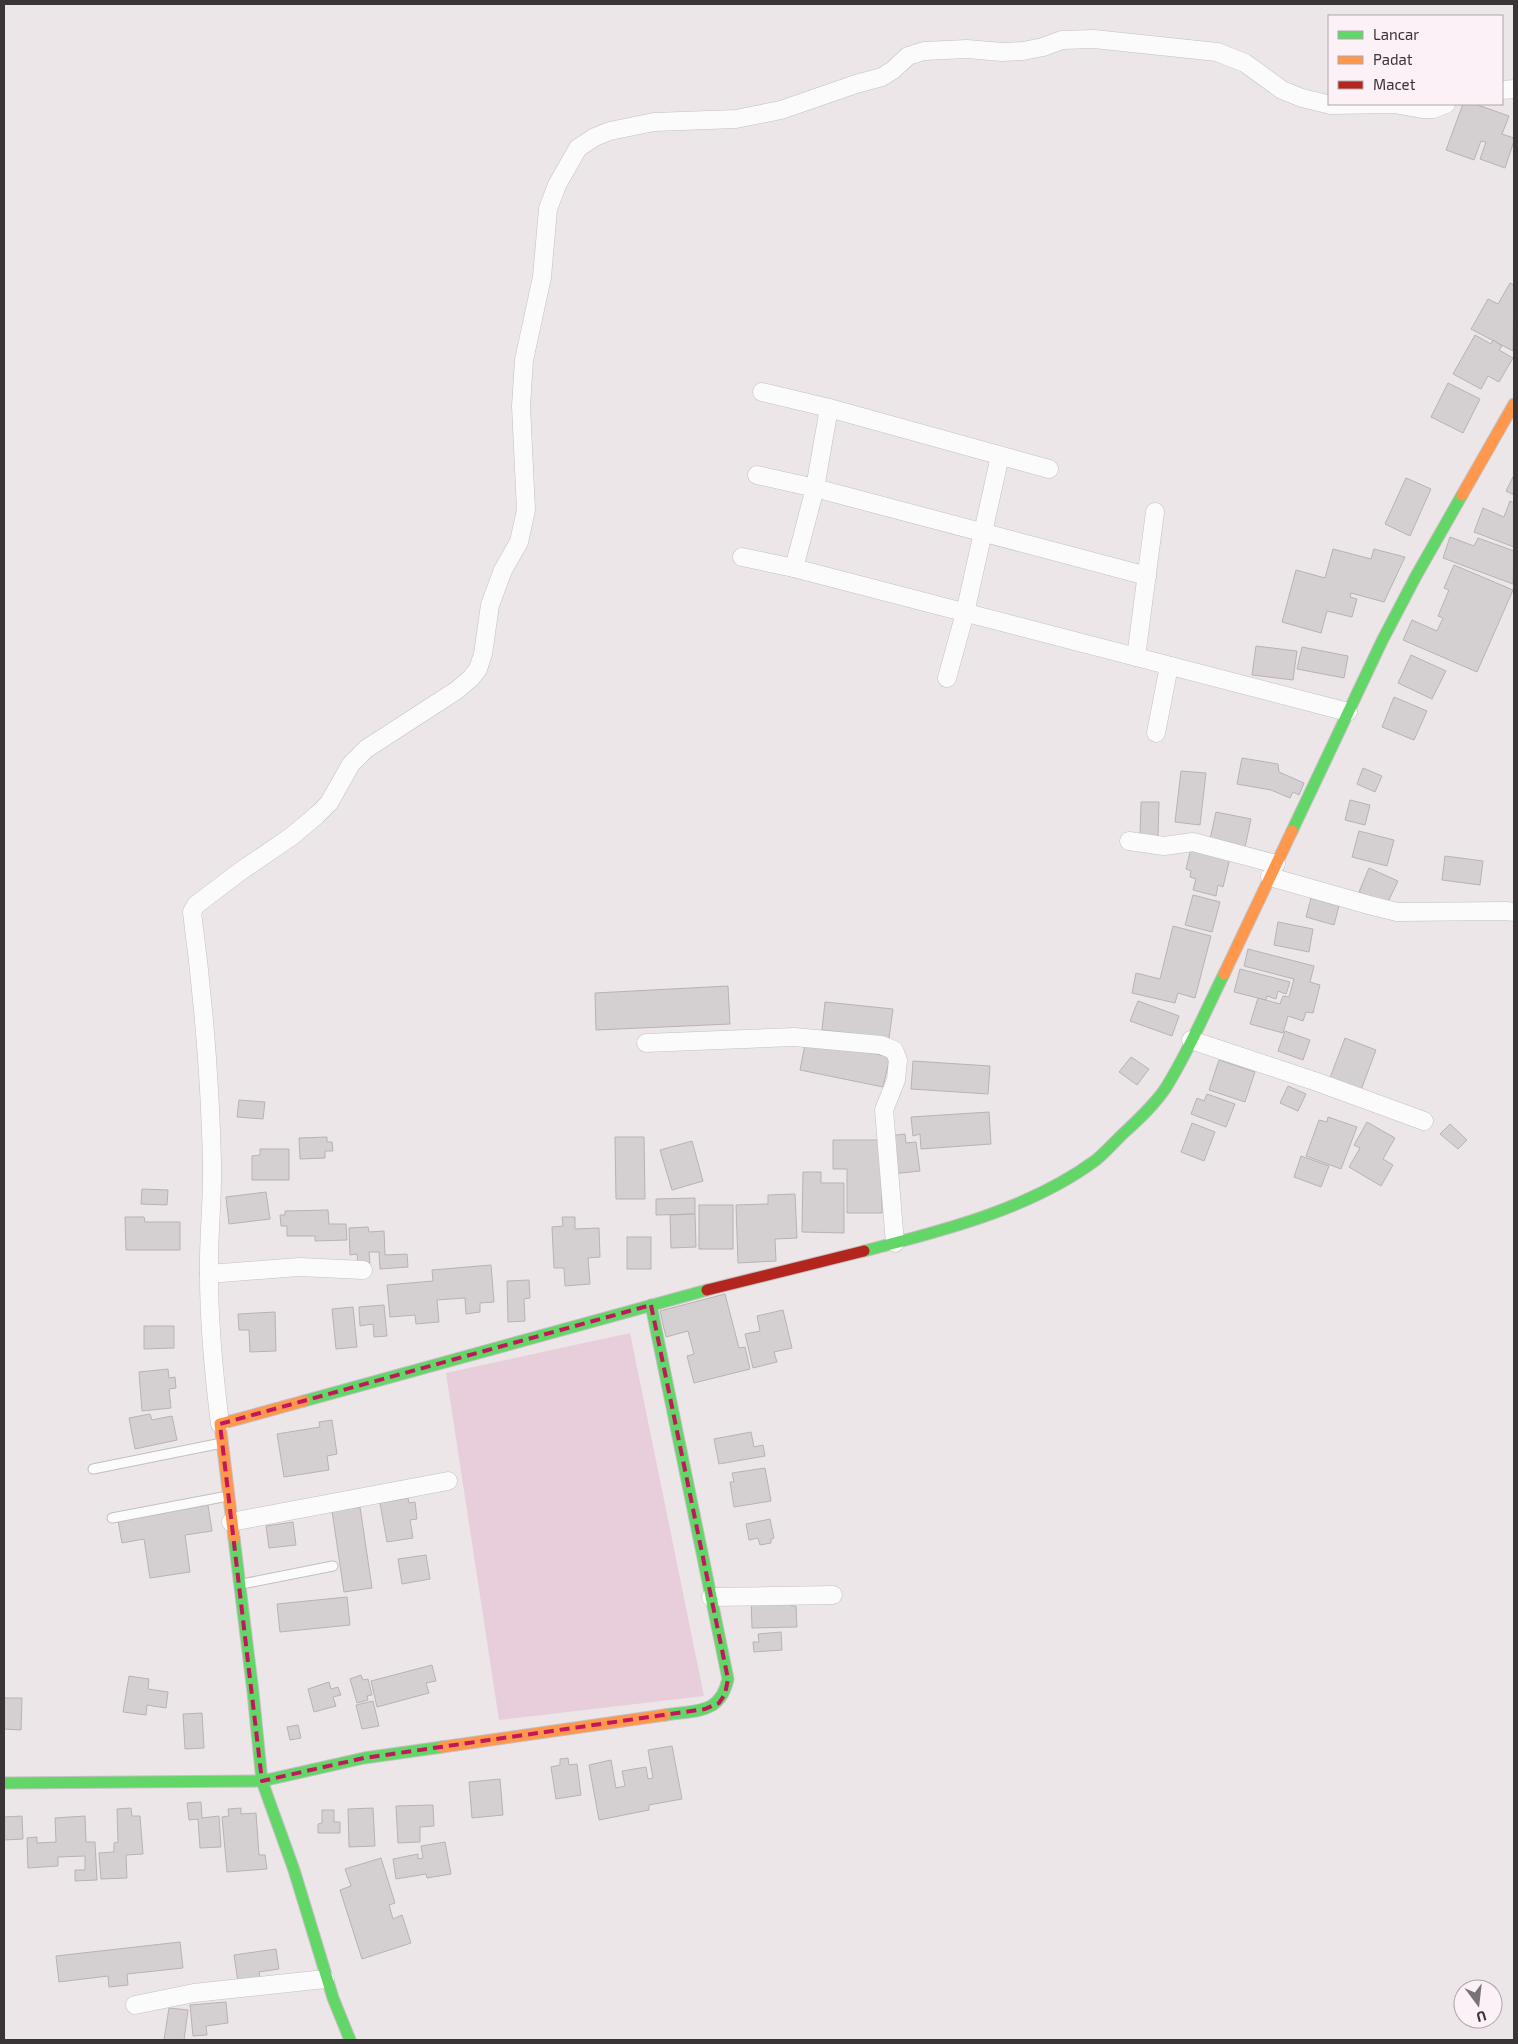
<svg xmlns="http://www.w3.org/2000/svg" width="1518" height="2044" font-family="'Exo 2',sans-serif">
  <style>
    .green { fill: #e7ceda }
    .building { fill: #d4d0d2; stroke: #b7b2b5 }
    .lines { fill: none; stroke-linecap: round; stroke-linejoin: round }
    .lane-casing { stroke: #c3bfc1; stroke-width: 11 }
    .street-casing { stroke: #c3bfc1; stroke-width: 19 }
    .fast-casing { stroke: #c3bfc1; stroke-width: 13 }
    .slow-casing { stroke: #c3bfc1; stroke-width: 13 }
    .jam-casing { stroke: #c3bfc1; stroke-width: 13 }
    .lane { stroke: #fcfbfc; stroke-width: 9 }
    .street { stroke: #fcfbfc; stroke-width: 18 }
    .fast { stroke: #63d668; stroke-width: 11 }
    .slow { stroke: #ff974d; stroke-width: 11 }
    .jam { stroke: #b3261e; stroke-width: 11 }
    .marked { fill: none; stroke: #c2185b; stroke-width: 4; stroke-dasharray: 10 6; stroke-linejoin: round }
  </style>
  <rect width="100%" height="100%" fill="#ece6e9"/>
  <!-- green -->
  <polygon class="green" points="630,1333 704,1696 499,1720 446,1373"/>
  <!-- building -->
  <g class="building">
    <polygon points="1463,104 1475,104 1509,116 1502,134 1514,138 1514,141 1505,168 1480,159 1486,142 1481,141 1474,160 1446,150"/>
    <polygon points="1510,283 1514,285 1513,351 1471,329 1488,299 1498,304"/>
    <polygon points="1475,335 1491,344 1493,340 1502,346 1499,350 1513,358 1499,382 1488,376 1481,389 1453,374"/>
    <polygon points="1448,383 1480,399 1463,433 1431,417"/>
    <polygon points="1514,475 1514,495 1506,491"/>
    <polygon points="1406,478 1431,489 1410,536 1385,524"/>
    <polygon points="1510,501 1514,503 1514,547 1474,532 1483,508 1504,517"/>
    <polygon points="1450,537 1474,546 1478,538 1514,551 1513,584 1443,558"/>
    <polygon points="1333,549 1371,559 1374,549 1405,557 1384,602 1351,593 1350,597 1357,599 1352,617 1327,611 1321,633 1282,622 1296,570 1325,578"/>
    <polygon points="1454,565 1513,590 1477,672 1403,640 1412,620 1437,631 1443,618 1438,616 1449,590 1444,588"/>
    <polygon points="1256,646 1297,651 1293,680 1252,675"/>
    <polygon points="1302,647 1348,656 1344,678 1297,669"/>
    <polygon points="1411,655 1446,671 1432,699 1398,683"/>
    <polygon points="1394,697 1427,711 1414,740 1382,727"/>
    <polygon points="1242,758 1278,764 1279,772 1304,783 1299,795 1293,792 1290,798 1271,790 1237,784"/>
    <polygon points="1363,768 1382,776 1375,792 1357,784"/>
    <polygon points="1181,771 1206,773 1200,825 1175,822"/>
    <polygon points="1350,800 1370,805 1365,825 1345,820"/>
    <polygon points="1141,802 1159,802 1158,836 1140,835"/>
    <polygon points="1216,812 1251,819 1244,852 1209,844"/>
    <polygon points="1359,831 1394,840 1387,866 1352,857"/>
    <polygon points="1192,844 1231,854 1223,887 1218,885 1216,896 1193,890 1196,879 1190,877 1191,871 1186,869"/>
    <polygon points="1445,856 1483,861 1480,885 1442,880"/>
    <polygon points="1369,868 1398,881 1387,904 1359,892"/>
    <polygon points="1193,895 1220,902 1212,932 1185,925"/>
    <polygon points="1311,898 1339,906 1334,925 1306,917"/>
    <polygon points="1278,922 1313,929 1309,952 1274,945"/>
    <polygon points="1173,926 1211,936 1195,998 1178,993 1175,1003 1132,993 1136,973 1160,979"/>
    <polygon points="1248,949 1314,966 1310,982 1320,985 1313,1013 1306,1012 1303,1021 1288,1016 1283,1033 1250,1024 1258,998 1280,1004 1283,996 1289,997 1294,979 1244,966"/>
    <polygon points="1240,969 1290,982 1286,994 1278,991 1276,999 1267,996 1266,1000 1234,992"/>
    <polygon points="728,986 730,1024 596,1030 595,993"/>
    <polygon points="1138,1001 1179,1016 1172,1036 1130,1021"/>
    <polygon points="825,1002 893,1009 889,1038 822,1030"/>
    <polygon points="1285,1031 1310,1040 1303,1060 1278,1051"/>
    <polygon points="1345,1038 1376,1050 1361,1090 1330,1078"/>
    <polygon points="806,1039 890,1057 883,1087 800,1070"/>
    <polygon points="1131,1057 1149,1069 1137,1085 1119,1072"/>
    <polygon points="1219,1060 1255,1072 1245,1102 1209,1090"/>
    <polygon points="913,1061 990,1066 988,1094 911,1089"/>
    <polygon points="1288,1086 1306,1094 1298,1111 1280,1103"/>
    <polygon points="1207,1094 1235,1104 1226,1127 1191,1114 1197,1098 1204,1101"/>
    <polygon points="239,1100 265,1102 263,1119 237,1117"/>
    <polygon points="989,1112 991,1144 921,1149 920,1134 913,1136 911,1117"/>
    <polygon points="1328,1117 1357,1127 1341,1169 1306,1156 1319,1120 1327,1122"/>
    <polygon points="1367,1122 1395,1138 1383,1159 1393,1165 1381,1186 1349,1167 1360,1148 1354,1145"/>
    <polygon points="1192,1123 1215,1132 1204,1161 1181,1152"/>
    <polygon points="1450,1124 1467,1140 1458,1149 1440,1134"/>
    <polygon points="905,1134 906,1143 916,1142 920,1171 892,1174 888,1136"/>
    <polygon points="327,1137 327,1142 332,1142 333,1151 325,1151 325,1158 300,1159 299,1138"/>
    <polygon points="615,1137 644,1137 645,1199 616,1199"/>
    <polygon points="833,1140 882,1140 882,1213 847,1213 847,1169 833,1169"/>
    <polygon points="692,1141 703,1181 672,1190 660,1150"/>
    <polygon points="260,1149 289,1149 289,1180 252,1180 252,1156 260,1155"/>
    <polygon points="1301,1156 1329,1166 1321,1187 1294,1177"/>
    <polygon points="803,1172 821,1172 821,1183 844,1183 844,1233 802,1232"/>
    <polygon points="142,1189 168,1190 167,1205 141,1204"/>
    <polygon points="266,1192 270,1219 229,1224 226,1197"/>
    <polygon points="795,1194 797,1238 775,1239 776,1261 738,1263 736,1205 768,1204 768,1195"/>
    <polygon points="695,1198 695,1214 656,1215 656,1199"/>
    <rect x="699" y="1205" width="34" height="44"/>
    <polygon points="328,1210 329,1224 346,1224 347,1240 315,1241 315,1236 287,1236 287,1226 281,1226 280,1215 285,1215 285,1211"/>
    <polygon points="695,1214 696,1247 671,1248 670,1215"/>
    <polygon points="125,1217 144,1217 145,1222 180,1222 180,1250 126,1250"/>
    <polygon points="562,1217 575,1217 575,1229 599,1228 600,1257 588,1258 590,1284 565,1286 564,1268 554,1268 552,1227 563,1226"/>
    <polygon points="368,1227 369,1232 384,1231 385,1255 407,1254 408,1267 380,1269 379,1252 369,1252 370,1263 358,1264 357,1254 350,1255 349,1228"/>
    <rect x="627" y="1237" width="24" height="32"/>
    <polygon points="491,1265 494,1302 480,1303 480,1312 466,1314 465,1298 437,1300 439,1322 416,1324 415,1315 390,1317 387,1285 433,1281 432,1270"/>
    <polygon points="529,1280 530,1298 524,1299 525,1321 508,1322 507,1281"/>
    <polygon points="725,1294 739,1348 745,1347 750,1369 694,1383 687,1356 694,1354 688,1331 666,1337 660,1311"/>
    <polygon points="384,1305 387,1336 374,1337 373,1324 360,1326 359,1307"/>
    <polygon points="353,1307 357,1347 336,1349 332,1309"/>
    <polygon points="783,1310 792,1348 774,1352 777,1362 753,1368 745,1334 760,1331 757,1316"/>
    <polygon points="275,1312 276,1351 250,1352 249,1330 239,1330 238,1314"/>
    <polygon points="144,1326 174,1326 174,1348 144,1349"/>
    <polygon points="168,1369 169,1378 175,1377 176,1388 169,1389 171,1408 142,1411 139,1372"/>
    <polygon points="150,1414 152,1420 172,1416 177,1440 135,1449 129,1418"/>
    <polygon points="332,1420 337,1454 327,1456 329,1470 284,1477 277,1434 320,1427 319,1422"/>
    <polygon points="751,1432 754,1447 763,1445 765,1456 719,1464 714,1439"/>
    <polygon points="765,1468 771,1501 734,1507 730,1482 734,1482 732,1473"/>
    <polygon points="408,1498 409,1503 415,1502 417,1519 410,1520 413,1538 387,1542 380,1503"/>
    <polygon points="208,1505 212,1531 185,1535 190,1572 150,1578 144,1539 122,1543 118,1520"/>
    <polygon points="360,1507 372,1588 344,1592 332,1511"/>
    <polygon points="770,1519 774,1538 771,1539 771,1543 760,1545 758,1538 749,1540 746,1524"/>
    <polygon points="293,1522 296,1545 269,1548 266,1526"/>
    <polygon points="426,1555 430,1579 402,1584 398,1559"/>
    <polygon points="347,1597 350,1625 280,1632 277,1604"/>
    <polygon points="790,1597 791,1606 796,1606 797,1627 752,1628 751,1598"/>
    <polygon points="781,1632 782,1650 754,1652 753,1642 759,1642 758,1634"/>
    <polygon points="432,1665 436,1681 426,1683 429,1693 377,1707 371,1681"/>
    <polygon points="361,1675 363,1680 368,1679 372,1695 367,1696 368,1700 357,1703 350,1679"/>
    <polygon points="129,1676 149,1679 148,1689 168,1692 166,1708 147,1705 146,1715 123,1712"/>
    <polygon points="329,1682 331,1689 338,1687 341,1695 333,1697 336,1706 314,1712 308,1689"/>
    <polygon points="4,1698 22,1698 21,1730 4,1729"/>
    <polygon points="373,1701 379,1726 362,1729 356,1705"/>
    <polygon points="202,1713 204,1748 185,1749 183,1714"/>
    <polygon points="298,1725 301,1738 290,1740 287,1727"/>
    <polygon points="672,1746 682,1799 649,1805 649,1810 599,1820 589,1765 611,1760 616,1788 625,1786 622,1771 646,1767 648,1779 653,1778 648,1750"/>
    <polygon points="568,1758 569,1765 577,1764 581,1795 556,1799 551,1767 560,1765 560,1759"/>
    <polygon points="500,1779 503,1815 472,1818 469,1782"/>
    <polygon points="201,1802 202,1818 219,1816 221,1847 200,1848 198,1819 189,1820 187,1803"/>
    <polygon points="433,1805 434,1826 420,1827 420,1842 398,1843 396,1806"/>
    <polygon points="131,1808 132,1816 140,1816 143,1854 126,1855 127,1878 101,1879 99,1853 114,1852 114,1843 118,1842 117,1809"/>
    <polygon points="241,1808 241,1814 256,1813 259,1855 265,1855 267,1869 227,1872 222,1817 229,1816 228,1809"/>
    <polygon points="373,1808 375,1846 349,1847 348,1809"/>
    <polygon points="322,1810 334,1810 334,1822 340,1822 340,1833 318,1833 318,1824 322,1823"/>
    <polygon points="22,1816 23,1839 4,1840 4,1817"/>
    <polygon points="85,1816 86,1842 95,1842 97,1880 75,1881 75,1870 85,1870 85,1856 58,1857 58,1866 28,1868 27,1838 37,1837 37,1843 56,1842 55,1818"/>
    <polygon points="445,1842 451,1874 427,1878 426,1874 396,1879 393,1859 418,1854 418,1859 423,1858 421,1846"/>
    <polygon points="381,1858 395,1903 389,1905 393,1919 402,1915 411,1943 362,1959 340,1890 351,1886 345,1869"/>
    <polygon points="180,1942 183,1968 127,1974 128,1985 109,1987 108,1976 59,1982 56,1956"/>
    <polygon points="276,1949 279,1969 259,1972 260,1979 238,1982 234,1955"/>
    <polygon points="226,2002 228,2023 206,2026 207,2035 193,2036 190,2005"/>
    <polygon points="169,2008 188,2010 184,2040 164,2040"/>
  </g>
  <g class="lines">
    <!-- lane casing -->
    <g class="lane-casing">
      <g id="lane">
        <polyline points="93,1469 222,1443"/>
        <polyline points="112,1518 228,1496"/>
        <polyline points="242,1584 333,1566"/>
      </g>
    </g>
    <!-- street casing -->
    <g class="street-casing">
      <g id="street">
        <polyline points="1502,90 1514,89"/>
        <polyline points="762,392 829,408 1049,469"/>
        <polyline points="757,475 815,488 1147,576"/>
        <polyline points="742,557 794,568 1348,712"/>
        <polyline points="794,568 815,488 829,408"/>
        <polyline points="1136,657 1155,512"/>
        <polyline points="947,678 965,613 1000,456"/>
        <polyline points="1156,733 1169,666"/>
        <polyline points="1129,841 1164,846 1193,842 1276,864"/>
        <polyline points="1270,877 1369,905 1397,912 1506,911 1514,912"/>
        <polyline points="1191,1040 1320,1083 1424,1121"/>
        <polyline points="646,1043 794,1037 881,1045 894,1050 898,1060 896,1080 884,1110 895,1243"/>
        <polyline points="209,1274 299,1267 363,1270"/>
        <path d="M220,1424c-6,-49 -11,-98 -11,-148 -1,-38 4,-76 3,-114 -2,-83 -9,-167 -20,-250l4,-7 42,-32 54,-37 25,-21 12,-12 22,-39 15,-15 91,-59 14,-12 7,-9 5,-15 7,-49 13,-35 16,-28 7,-32 -5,-104 3,-46 18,-83 6,-68 9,-24 21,-37 17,-11 15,-6 44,-9 82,-3 45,-9 75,-26 26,-7 11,-7 15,-14 16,-5 43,-2 35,3 21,-1 20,-4 19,-7 32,-1 123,13 28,11 37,27 20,8 29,7 63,-1 28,5h11l13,-5"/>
        <polyline points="231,1522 448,1481"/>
        <polyline points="711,1597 833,1595"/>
        <polyline points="135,2005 194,1993 325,1979"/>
      </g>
    </g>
    <!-- fast casing -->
    <g class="fast-casing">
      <g id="fast">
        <polyline points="1292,831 1382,641 1416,576 1462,495"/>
        <path d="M864,1251c78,-20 166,-42 232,-91 11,-9 20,-20 30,-29 14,-13 28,-26 39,-42 23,-36 40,-77 59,-115"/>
        <path d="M651,1305l77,374c-8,36 -32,31 -63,36"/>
        <polyline points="304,1401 707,1290"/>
        <polyline points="234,1538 253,1692 262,1781 364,1758 442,1747"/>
        <polyline points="4,1783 262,1781 294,1870 333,1998 350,2040"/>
      </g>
    </g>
    <!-- slow casing -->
    <g class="slow-casing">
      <g id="slow">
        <polyline points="1462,495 1514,404"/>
        <polyline points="1224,974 1292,831"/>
        <polyline points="234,1538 220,1424 304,1401"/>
        <polyline points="442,1747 665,1715"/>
      </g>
    </g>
    <!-- jam casing -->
    <g class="jam-casing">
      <polyline id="jam" points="707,1290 864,1251"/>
    </g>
    <!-- lane -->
    <use href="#lane" class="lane"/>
    <!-- street -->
    <use href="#street" class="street"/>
    <!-- fast -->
    <use href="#fast" class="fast"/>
    <!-- slow -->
    <use href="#slow" class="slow"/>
    <!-- jam -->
    <use href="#jam" class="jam"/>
  </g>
  <!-- marked area -->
  <path class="marked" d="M651,1305l77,374 -3,15 -6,9 -14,6 -341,49 -102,23 -42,-357z"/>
  <!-- border -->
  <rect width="1518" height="2044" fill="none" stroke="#393537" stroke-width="10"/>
  <!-- legend -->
  <rect x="1328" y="15" width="175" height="90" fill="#fcf1f6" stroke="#aea6aa"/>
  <rect x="1338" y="31" width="25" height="8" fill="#63d668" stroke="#aea6aa"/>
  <text x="1373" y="40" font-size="15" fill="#393537">Lancar</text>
  <rect x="1338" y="56" width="25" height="8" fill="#ff974d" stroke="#aea6aa"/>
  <text x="1373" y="65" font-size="15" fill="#393537">Padat</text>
  <rect x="1338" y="81" width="25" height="8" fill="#b3261e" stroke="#aea6aa"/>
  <text x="1373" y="90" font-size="15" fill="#393537">Macet</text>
  <!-- north arrow -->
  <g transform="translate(1478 2004) rotate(165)"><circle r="24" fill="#fcf1f6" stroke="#aea6aa"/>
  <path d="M0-4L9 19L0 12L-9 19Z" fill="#787375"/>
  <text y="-8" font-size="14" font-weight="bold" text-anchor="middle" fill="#393537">U</text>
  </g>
</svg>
